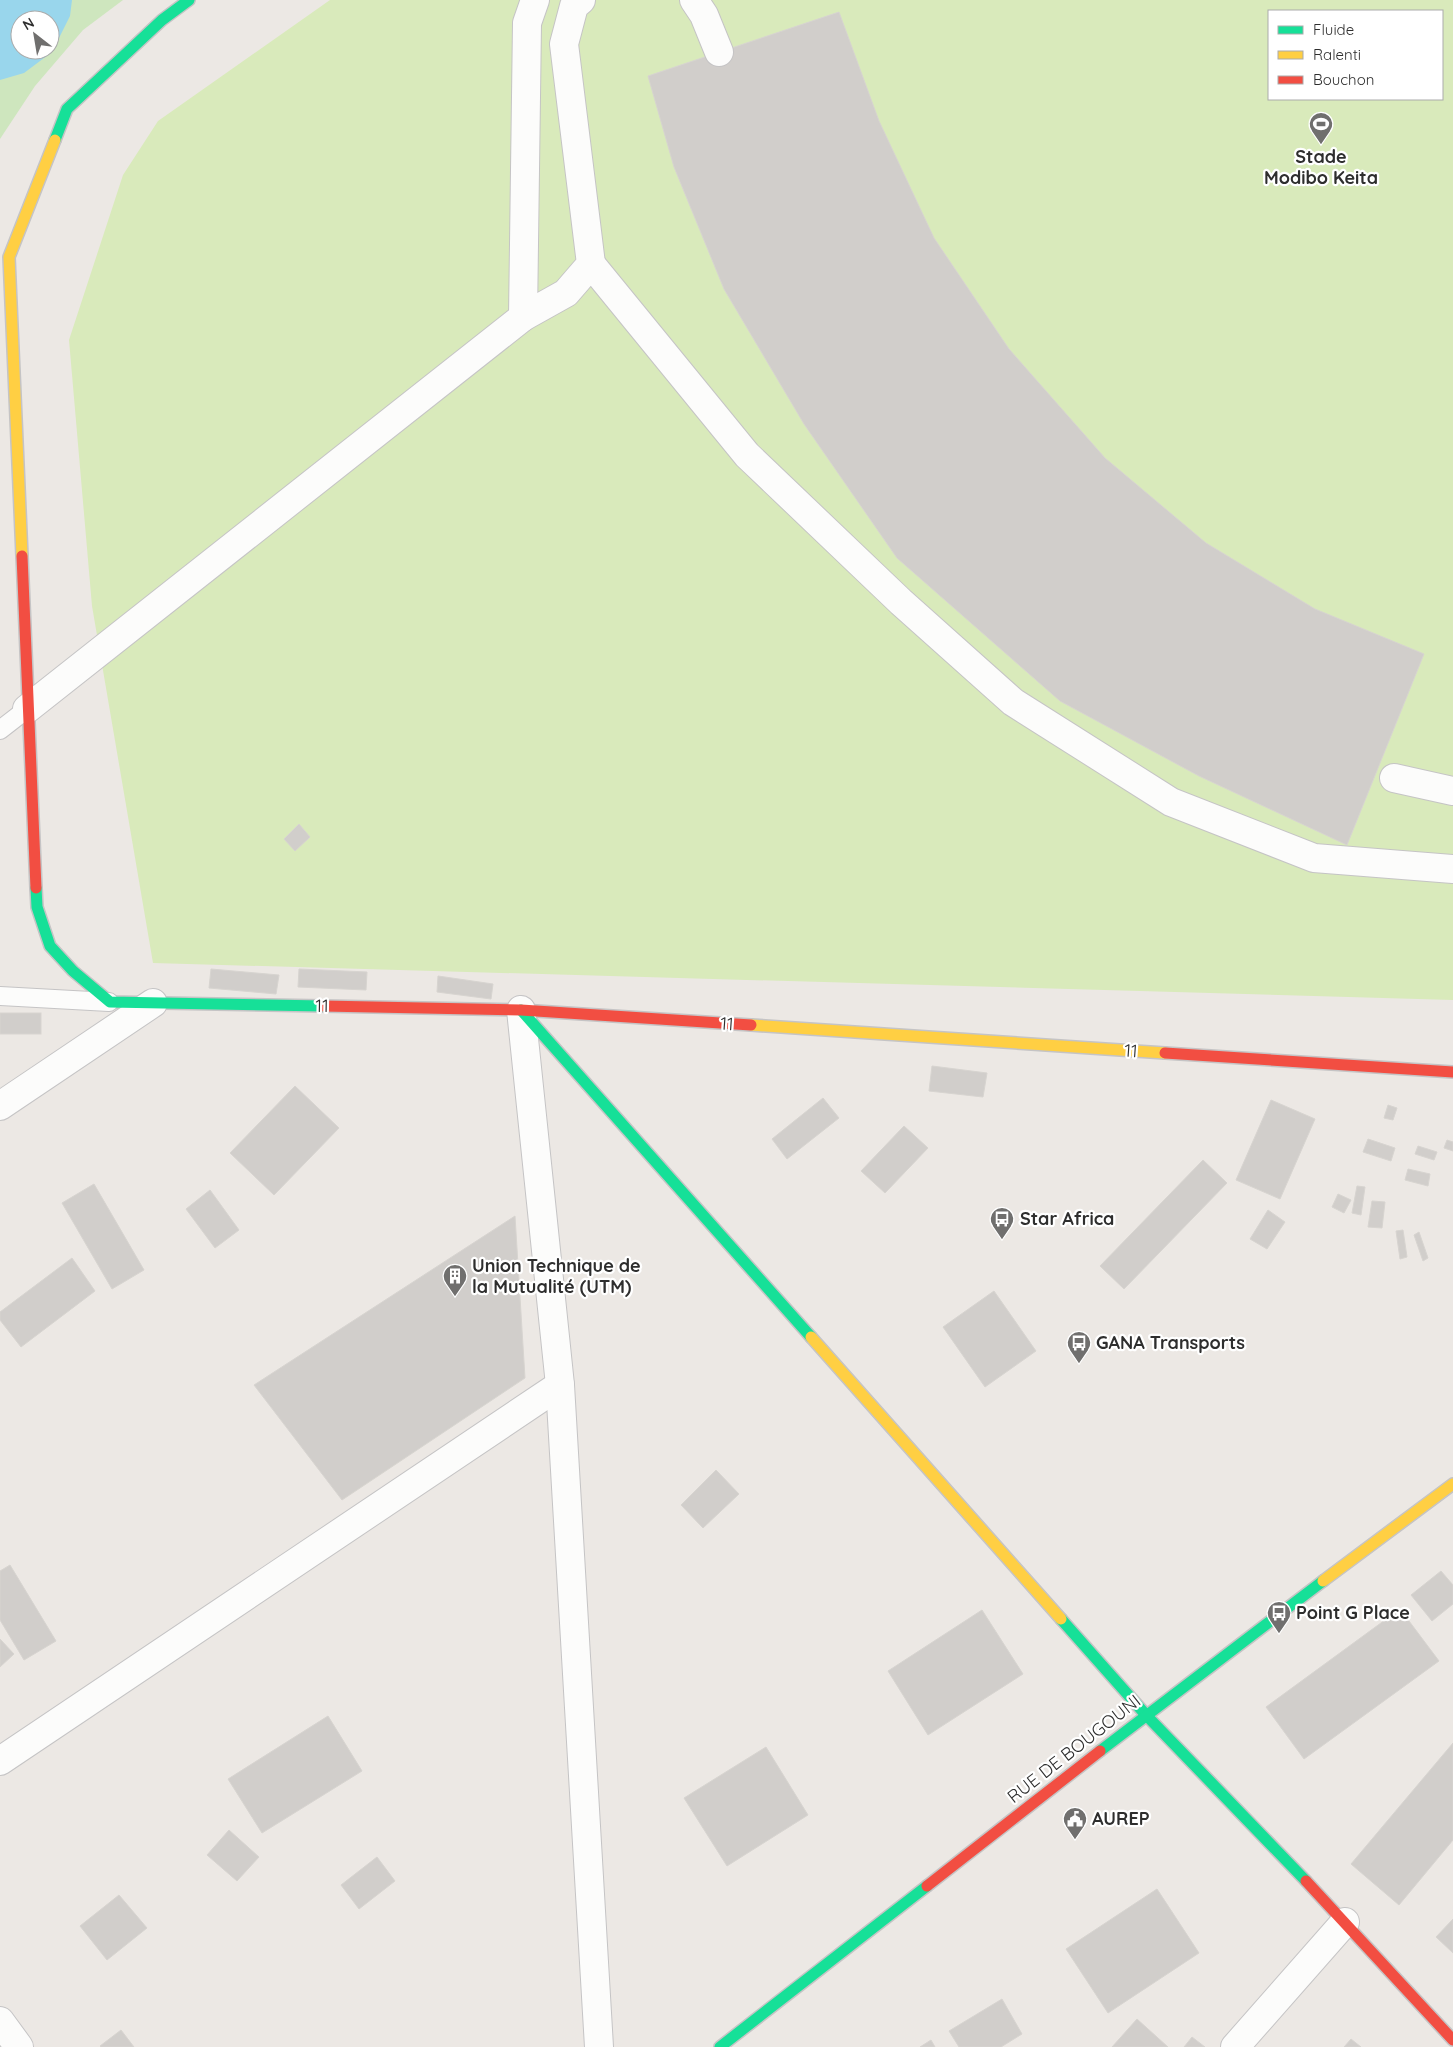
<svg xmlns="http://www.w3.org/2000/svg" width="1453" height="2047" font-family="Quicksand,sans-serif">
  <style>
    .green { fill: #cee6be; fill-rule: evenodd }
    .pitch { fill: #d9eabb; fill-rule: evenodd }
    .water { fill: #99d6ec; fill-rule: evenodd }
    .building { fill: #d1cecb; stroke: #d7d4d0 }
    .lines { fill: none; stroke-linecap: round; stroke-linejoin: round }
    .lane-casing { stroke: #c5c4c5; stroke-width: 20 }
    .street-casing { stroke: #c5c4c5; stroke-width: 30 }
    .fast-casing { stroke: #c5c4c5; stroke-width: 14 }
    .slow-casing { stroke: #c5c4c5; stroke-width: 14 }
    .jam-casing { stroke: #c5c4c5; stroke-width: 14 }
    .lane { stroke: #fcfcfb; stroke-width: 18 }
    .street { stroke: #fcfcfb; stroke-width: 28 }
    .fast { stroke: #16e098; stroke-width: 11 }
    .slow { stroke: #ffcf43; stroke-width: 11 }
    .jam { stroke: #f24e42; stroke-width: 11 }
    .labels { text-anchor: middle; stroke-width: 4.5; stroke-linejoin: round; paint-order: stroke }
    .poi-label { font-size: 18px; font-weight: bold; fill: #2e2e2e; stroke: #fff; text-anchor: start }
    .street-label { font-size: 18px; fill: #2e2e2e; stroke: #fff }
  </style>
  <rect width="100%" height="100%" fill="#ece8e4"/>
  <!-- green -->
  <path class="green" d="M0,0h123l-40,30 -48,56 -35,53zM20,20h30v30h-30z"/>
  <!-- pitch -->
  <path class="pitch" d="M330,0h1123v1000l-1300,-37 -61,-357 -23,-266 54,-165 35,-54zM1269,11h173v88h-173z"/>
  <!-- water -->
  <path class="water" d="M0,0h72l-2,16 -18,36 -28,21 -24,7zM20,20h30v30h-30z"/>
  <!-- building -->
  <g class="building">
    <polygon points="839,12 879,121 934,238 1009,349 1105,458 1206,543 1315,609 1424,654 1347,845 1199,776 1060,701 897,558 804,424 724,289 674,167 648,76"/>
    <polygon points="299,824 310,837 295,851 284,839"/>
    <polygon points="211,969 279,975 276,994 209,988"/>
    <polygon points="299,969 367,972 366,990 298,987"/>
    <polygon points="438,976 493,984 491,999 437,992"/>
    <rect x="0" y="1013" width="41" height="21"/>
    <polygon points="932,1066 987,1073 983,1097 929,1091"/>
    <polygon points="295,1086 339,1128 274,1195 230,1153"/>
    <polygon points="823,1098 839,1118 787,1159 772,1139"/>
    <polygon points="1271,1100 1315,1119 1280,1199 1236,1180"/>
    <polygon points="1388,1105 1397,1108 1393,1120 1384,1118"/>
    <polygon points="904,1126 928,1148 885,1193 861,1171"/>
    <polygon points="1368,1139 1395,1148 1391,1161 1363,1152"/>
    <polygon points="1447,1140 1453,1142 1453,1151 1444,1148"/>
    <polygon points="1418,1146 1437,1152 1434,1160 1415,1154"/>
    <polygon points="1203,1160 1227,1183 1124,1289 1100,1266"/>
    <polygon points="1408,1169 1430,1174 1428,1186 1405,1180"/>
    <polygon points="94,1184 144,1270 112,1289 62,1203"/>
    <polygon points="1357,1186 1365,1187 1361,1215 1352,1213"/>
    <polygon points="210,1190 239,1230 215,1248 186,1209"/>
    <polygon points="1338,1194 1351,1200 1344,1213 1332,1207"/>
    <polygon points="1372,1201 1385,1202 1382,1228 1368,1227"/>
    <polygon points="1268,1210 1285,1222 1267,1249 1250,1239"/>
    <polygon points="515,1216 525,1378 342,1500 254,1385"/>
    <polygon points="1403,1230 1407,1257 1400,1259 1396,1231"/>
    <polygon points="1419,1232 1428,1258 1423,1261 1414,1235"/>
    <polygon points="72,1258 95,1291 21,1347 0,1320 0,1312"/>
    <polygon points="994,1291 1036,1351 985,1387 943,1327"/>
    <polygon points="716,1470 739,1494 703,1528 681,1505"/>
    <polygon points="10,1565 56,1641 24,1660 0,1620 0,1571"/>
    <polygon points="1441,1571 1453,1585 1453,1604 1432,1621 1411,1595"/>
    <polygon points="1400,1609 1439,1661 1304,1759 1266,1707"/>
    <polygon points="982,1610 1023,1674 928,1735 888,1671"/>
    <polygon points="0,1639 14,1654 0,1667"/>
    <polygon points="328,1716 362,1771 262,1833 228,1779"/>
    <polygon points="1453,1743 1453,1840 1399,1905 1351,1864"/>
    <polygon points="766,1747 808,1815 727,1866 684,1798"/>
    <polygon points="229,1830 259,1857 237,1881 207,1855"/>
    <polygon points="377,1857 395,1881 359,1909 341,1885"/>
    <polygon points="1157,1889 1199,1953 1108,2013 1066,1949"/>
    <polygon points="119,1895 147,1928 107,1960 80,1926"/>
    <polygon points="1453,1919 1453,1953 1436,1937"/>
    <polygon points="1002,1999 1022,2034 1001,2047 959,2047 949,2031"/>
    <polygon points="1137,2019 1168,2047 1112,2047"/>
    <polygon points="121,2030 134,2047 101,2047 100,2046"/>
    <polygon points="1192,2037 1205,2047 1184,2047"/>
    <polygon points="1351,2039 1361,2047 1344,2047"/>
    <polygon points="931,2040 935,2047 920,2047"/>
  </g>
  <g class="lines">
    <!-- lane casing -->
    <g class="lane-casing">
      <g id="lane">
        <polyline points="0,730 27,709"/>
        <polyline points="0,996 109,1002"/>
      </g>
    </g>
    <!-- street casing -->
    <g class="street-casing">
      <g id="street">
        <polyline points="694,0 704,15 719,52"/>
        <polyline points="591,264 747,455 901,602 1013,702 1171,802 1314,858 1453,869"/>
        <polyline points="523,317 527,23 535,0"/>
        <polyline points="27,709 523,317 566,293 591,264 564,44 574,6 581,0"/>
        <polyline points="1394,778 1453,791"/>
        <polyline points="521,1010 560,1385 599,2047"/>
        <polyline points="0,1106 153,1003"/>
        <polyline points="0,1761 560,1385"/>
        <polyline points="0,2021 19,2047"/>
        <polyline points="1235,2047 1345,1922"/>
      </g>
    </g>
    <!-- fast casing -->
    <g class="fast-casing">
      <g id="fast">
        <polyline points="55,140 67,109 162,20 189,0"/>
        <polyline points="36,888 37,907 50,946 73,971 110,1002 323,1006"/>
        <polyline points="521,1010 811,1337"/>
        <polyline points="1061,1619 1146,1715 1306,1881"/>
        <polyline points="1100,1751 1323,1581"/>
        <polyline points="720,2047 927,1886"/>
      </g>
    </g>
    <!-- slow casing -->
    <g class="slow-casing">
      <g id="slow">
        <polyline points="22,556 9,257 55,140"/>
        <polyline points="751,1025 1165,1053"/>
        <polyline points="811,1337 1061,1619"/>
        <polyline points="1323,1581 1453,1484"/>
      </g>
    </g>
    <!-- jam casing -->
    <g class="jam-casing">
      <g id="jam">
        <polyline points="22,556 36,888"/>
        <polyline points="323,1006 521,1010 751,1025"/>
        <polyline points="1165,1053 1453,1072"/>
        <polyline points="1306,1881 1453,2040"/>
        <polyline points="927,1886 1100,1751"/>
      </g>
    </g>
    <!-- lane -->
    <use href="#lane" class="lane"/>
    <!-- street -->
    <use href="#street" class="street"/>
    <!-- fast -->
    <use href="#fast" class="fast"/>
    <!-- slow -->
    <use href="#slow" class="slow"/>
    <!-- jam -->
    <use href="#jam" class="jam"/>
  </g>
  <!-- icons -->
  <defs>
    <g id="stadium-pin" transform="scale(1.25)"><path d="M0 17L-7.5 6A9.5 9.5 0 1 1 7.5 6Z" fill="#706f6e" stroke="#fff"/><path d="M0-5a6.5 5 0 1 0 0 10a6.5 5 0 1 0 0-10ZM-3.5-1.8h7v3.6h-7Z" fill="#fff"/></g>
    <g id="bus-pin" transform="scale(1.25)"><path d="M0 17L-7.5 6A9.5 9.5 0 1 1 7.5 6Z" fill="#706f6e" stroke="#fff"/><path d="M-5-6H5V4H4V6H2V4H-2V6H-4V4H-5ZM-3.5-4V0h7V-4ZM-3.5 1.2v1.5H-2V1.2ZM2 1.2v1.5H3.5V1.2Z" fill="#fff"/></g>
    <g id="building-pin" transform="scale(1.25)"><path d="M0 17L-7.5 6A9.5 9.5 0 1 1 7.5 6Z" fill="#706f6e" stroke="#fff"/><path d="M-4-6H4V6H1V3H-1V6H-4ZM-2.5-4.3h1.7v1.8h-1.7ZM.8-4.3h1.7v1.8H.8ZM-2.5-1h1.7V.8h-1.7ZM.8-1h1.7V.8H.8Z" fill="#fff"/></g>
    <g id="civic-pin" transform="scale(1.25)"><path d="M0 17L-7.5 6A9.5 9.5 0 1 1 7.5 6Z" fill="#706f6e" stroke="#fff"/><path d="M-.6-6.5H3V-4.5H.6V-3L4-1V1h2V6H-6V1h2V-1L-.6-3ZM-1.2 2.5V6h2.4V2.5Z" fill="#fff"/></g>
  </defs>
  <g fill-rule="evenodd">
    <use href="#stadium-pin" x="1321" y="124"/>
    <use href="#bus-pin" x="1002" y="1219"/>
    <use href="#building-pin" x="455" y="1276"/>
    <use href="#bus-pin" x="1079" y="1343"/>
    <use href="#bus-pin" x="1279" y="1613"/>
    <use href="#civic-pin" x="1075" y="1819"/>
  </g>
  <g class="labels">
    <!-- poi labels -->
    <g class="poi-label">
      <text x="1321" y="163" text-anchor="middle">Stade<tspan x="1321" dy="21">Modibo Keita</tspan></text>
      <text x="1020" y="1225">Star Africa</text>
      <text x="472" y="1272">Union Technique de<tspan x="472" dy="21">la Mutualité (UTM)</tspan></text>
      <text x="1096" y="1349">GANA Transports</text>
      <text x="1296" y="1619">Point G Place</text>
      <text x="1092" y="1825">AUREP</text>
    </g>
    <!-- street labels -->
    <g class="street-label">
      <text transform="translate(322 1006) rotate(1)" y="6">11</text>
      <text transform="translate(727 1024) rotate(4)" y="6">11</text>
      <text transform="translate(1131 1051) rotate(4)" y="6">11</text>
      <text transform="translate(1074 1749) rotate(-38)" y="6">RUE DE BOUGOUNI</text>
    </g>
  </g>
  <!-- legend -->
  <rect x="1268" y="10" width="175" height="90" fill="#ffffff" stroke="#ababab"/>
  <rect x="1278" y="26" width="25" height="8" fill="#16e098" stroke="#ababab"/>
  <text x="1313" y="35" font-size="15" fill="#2e2e2e">Fluide</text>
  <rect x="1278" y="51" width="25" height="8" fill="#ffcf43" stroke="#ababab"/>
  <text x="1313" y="60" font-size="15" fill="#2e2e2e">Ralenti</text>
  <rect x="1278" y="76" width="25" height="8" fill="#f24e42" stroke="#ababab"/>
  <text x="1313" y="85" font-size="15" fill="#2e2e2e">Bouchon</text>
  <!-- north arrow -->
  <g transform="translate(35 35) rotate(329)"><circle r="24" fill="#ffffff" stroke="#ababab"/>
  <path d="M0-4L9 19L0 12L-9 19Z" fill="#706f6e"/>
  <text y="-8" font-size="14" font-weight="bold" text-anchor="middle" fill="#2e2e2e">N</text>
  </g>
</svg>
